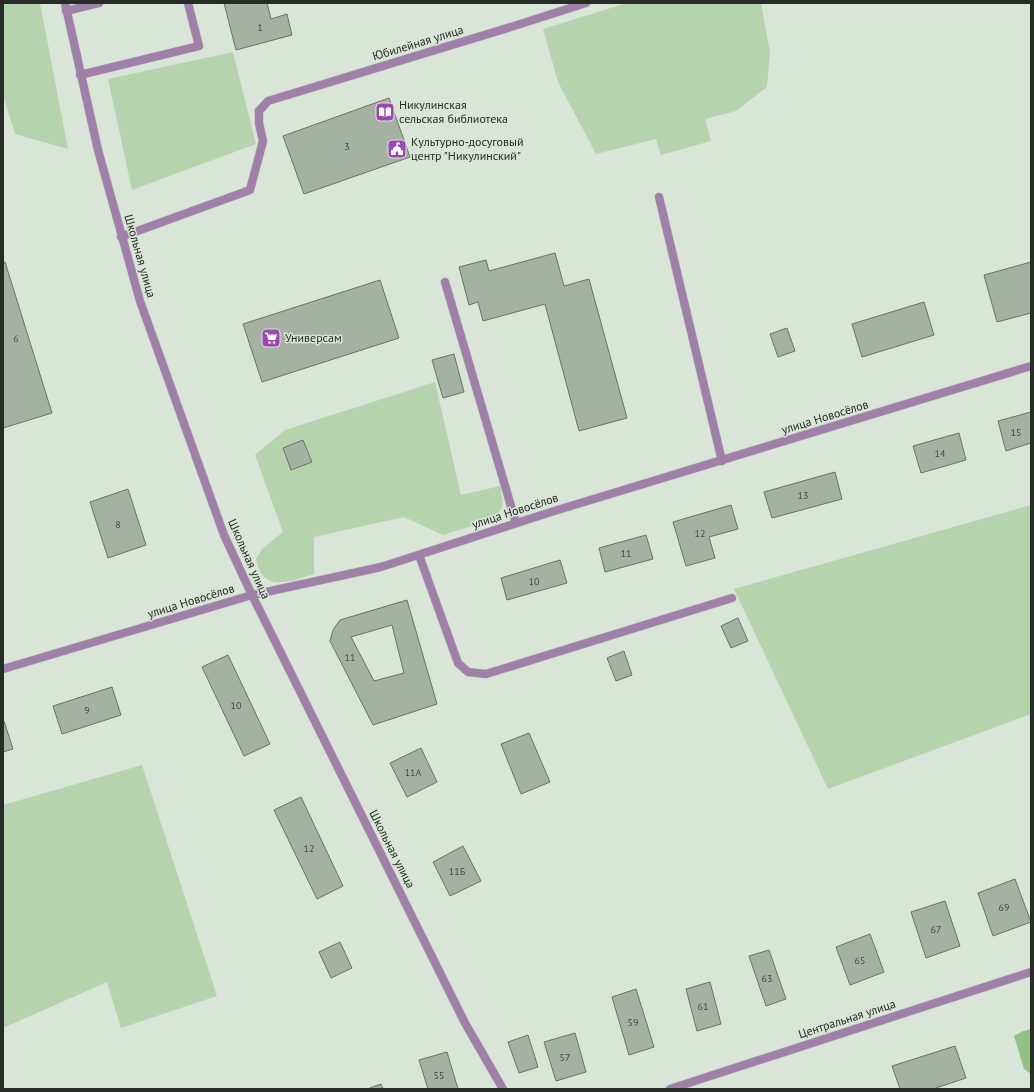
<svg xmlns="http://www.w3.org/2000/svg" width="1034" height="1092" font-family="'PT Sans',sans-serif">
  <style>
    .green { fill: #b5d4ae }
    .water { fill: #92c288 }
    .building { fill: #a5b1a3; stroke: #697366; fill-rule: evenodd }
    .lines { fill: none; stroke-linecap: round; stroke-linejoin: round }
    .service-casing { stroke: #b5c0b4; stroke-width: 9 }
    .minor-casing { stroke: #b5c0b4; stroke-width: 9 }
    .service { stroke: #a080a9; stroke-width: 8 }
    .minor { stroke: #a080a9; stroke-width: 8 }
    .labels { text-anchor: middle; stroke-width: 3; stroke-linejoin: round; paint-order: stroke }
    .number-label { font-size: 10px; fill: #464d45 }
    .street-label { font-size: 12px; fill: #272c26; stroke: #d9e5d7 }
    .poi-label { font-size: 12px; fill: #272c26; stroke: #d9e5d7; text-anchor: start }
  </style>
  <rect width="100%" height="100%" fill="#d9e5d7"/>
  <!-- green -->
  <g class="green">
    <polygon points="3,3 40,3 68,149 15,134 3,95"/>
    <polygon points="627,3 761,3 770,52 767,87 736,111 705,119 711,141 661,155 656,139 596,154 558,82 543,29"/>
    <polygon points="233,52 256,144 132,190 108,79"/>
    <path d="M435,382l26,113 39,-9 3,18 -4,9 -8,7 -48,15 -39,-18 -90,20v37c-23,7 -52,20 -58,-15l6,-10 21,-17 -28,-77 30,-25z"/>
    <polygon points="1031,505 1031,714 828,789 734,589"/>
    <polygon points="142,765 217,996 121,1028 107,982 3,1028 3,805"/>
  </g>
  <!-- water -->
  <polygon class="water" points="1031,1029 1031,1074 1024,1069 1014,1036 1023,1031"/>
  <!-- building -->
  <g class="building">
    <polygon points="224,3 267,3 271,19 287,14 292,35 236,50"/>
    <polygon points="389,98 410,157 304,194 283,136"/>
    <polygon points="555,253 564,286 589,279 627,418 579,431 545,304 483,321 478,302 469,305 459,267 486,260 489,271"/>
    <polygon points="3,262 5,262 52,413 3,428"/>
    <polygon points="1031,262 1031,313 997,322 984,275"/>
    <polygon points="380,280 399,338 262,382 243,324"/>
    <polygon points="924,302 934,335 862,357 852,324"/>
    <polygon points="787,328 795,351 778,357 770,334"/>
    <polygon points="454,354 464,392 443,398 432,360"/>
    <polygon points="1031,412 1031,443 1006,451 998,421"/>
    <polygon points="959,433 966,460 921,473 913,446"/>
    <polygon points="303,440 312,462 291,470 283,448"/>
    <polygon points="835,472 842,499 772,518 764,492"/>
    <polygon points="128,489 146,545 108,558 90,502"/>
    <polygon points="731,505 738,529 709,537 715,558 686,566 673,522"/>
    <polygon points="646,535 653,559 605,572 599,548"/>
    <polygon points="560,560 567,583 507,600 501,578"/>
    <path d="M407,600l30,104 -64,21 -43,-84 3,-11 7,-10zM392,625l12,48 -30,8 -23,-44z"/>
    <polygon points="738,618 748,641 731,648 721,626"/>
    <polygon points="624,651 632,675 616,681 607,658"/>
    <polygon points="228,655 270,744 244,756 202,667"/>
    <polygon points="112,687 121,715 62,734 53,706"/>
    <polygon points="3,721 4,721 13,749 3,752"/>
    <polygon points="529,733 550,782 521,794 501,744"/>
    <polygon points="421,748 437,782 407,797 390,763"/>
    <polygon points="301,797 343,886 317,899 274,810"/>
    <polygon points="463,846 481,881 450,896 433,862"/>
    <polygon points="1015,879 1031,922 993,936 978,893"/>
    <polygon points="945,901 960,946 926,958 911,912"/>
    <polygon points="870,934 884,972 850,985 836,947"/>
    <polygon points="340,942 352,968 331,978 319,952"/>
    <polygon points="769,950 786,999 766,1006 749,956"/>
    <polygon points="710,982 721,1024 697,1031 686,989"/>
    <polygon points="636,989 654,1047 629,1055 612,997"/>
    <polygon points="575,1033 586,1072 556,1081 544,1042"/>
    <polygon points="528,1035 538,1067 519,1073 508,1042"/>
    <polygon points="955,1046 966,1078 933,1089 900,1089 892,1066"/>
    <polygon points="447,1052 458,1089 428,1089 419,1060"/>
    <polygon points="381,1084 383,1089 367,1089"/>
  </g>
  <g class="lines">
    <!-- service casing -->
    <g class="service-casing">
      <g id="service">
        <polyline points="66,11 99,3"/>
        <polyline points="80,75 199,46 188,3"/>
        <polyline points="659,197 722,461"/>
        <polyline points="121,237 250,190 263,141 259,123 259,111"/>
        <polyline points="445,282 516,523"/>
        <polyline points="419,555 458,663 468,672 486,674 732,598"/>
      </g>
    </g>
    <!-- minor casing -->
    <g class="minor-casing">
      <g id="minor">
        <polyline points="65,3 98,150 140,301 224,535 252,595 465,1023 503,1089"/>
        <polyline points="259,111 268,101 514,26 586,3"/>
        <polyline points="3,669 252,595 381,567 551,512 1031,366"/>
        <polyline points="670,1089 1031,972"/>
      </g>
    </g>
    <!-- service -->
    <use href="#service" class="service"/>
    <!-- minor -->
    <use href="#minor" class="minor"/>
  </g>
  <!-- icons -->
  <defs>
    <g id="library-square" transform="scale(1)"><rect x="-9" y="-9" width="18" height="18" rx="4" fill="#9c46b3" stroke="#d9e5d7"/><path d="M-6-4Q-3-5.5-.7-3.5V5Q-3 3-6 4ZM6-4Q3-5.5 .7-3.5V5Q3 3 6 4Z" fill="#fff"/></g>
    <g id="civic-square" transform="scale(1)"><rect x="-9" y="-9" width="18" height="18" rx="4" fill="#9c46b3" stroke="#d9e5d7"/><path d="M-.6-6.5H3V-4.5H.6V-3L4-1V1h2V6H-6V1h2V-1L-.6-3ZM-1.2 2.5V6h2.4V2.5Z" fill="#fff"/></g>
    <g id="supermarket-square" transform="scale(1)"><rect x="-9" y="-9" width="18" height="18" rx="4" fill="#9c46b3" stroke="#d9e5d7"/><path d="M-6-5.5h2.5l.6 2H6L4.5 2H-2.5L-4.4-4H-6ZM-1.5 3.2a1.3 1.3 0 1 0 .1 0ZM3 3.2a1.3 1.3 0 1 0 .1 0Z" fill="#fff"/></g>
  </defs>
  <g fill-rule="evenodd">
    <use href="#library-square" x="385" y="112"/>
    <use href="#civic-square" x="397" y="149"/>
    <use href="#supermarket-square" x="271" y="338"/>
  </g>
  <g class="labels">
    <!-- number labels -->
    <g class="number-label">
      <text x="260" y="31">1</text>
      <text x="347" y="150">3</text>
      <text x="16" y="342">6</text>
      <text x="1016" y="436">15</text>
      <text x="940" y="457">14</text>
      <text x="803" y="499">13</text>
      <text x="118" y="528">8</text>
      <text x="700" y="537">12</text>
      <text x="626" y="557">11</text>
      <text x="534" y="585">10</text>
      <text x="350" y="661">11</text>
      <text x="236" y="709">10</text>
      <text x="87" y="714">9</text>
      <text x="413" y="776">11А</text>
      <text x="309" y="852">12</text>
      <text x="457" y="875">11Б</text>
      <text x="1004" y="911">69</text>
      <text x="936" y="933">67</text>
      <text x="860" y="964">65</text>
      <text x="767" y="982">63</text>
      <text x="703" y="1010">61</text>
      <text x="633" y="1026">59</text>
      <text x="565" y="1061">57</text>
      <text x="439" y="1079">55</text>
    </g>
    <!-- street labels -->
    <g class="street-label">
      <text transform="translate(418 43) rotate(-17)" y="4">Юбилейная улица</text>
      <text transform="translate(140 256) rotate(74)" y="4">Школьная улица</text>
      <text transform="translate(825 417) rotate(-17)" y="4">улица Новосёлов</text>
      <text transform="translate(515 511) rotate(-18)" y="4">улица Новосёлов</text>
      <text transform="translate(249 559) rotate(66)" y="4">Школьная улица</text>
      <text transform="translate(191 601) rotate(-17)" y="4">улица Новосёлов</text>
      <text transform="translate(392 849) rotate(63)" y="4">Школьная улица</text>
      <text transform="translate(847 1019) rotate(-18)" y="4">Центральная улица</text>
    </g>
    <!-- poi labels -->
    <g class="poi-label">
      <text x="399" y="109">Никулинская<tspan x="399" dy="14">сельская библиотека</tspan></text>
      <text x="411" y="146">Культурно-досуговый<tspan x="411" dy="14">центр "Никулинский"</tspan></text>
      <text x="285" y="342">Универсам</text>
    </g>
  </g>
  <!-- border -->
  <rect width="1034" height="1092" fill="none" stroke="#272c26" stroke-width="8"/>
</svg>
